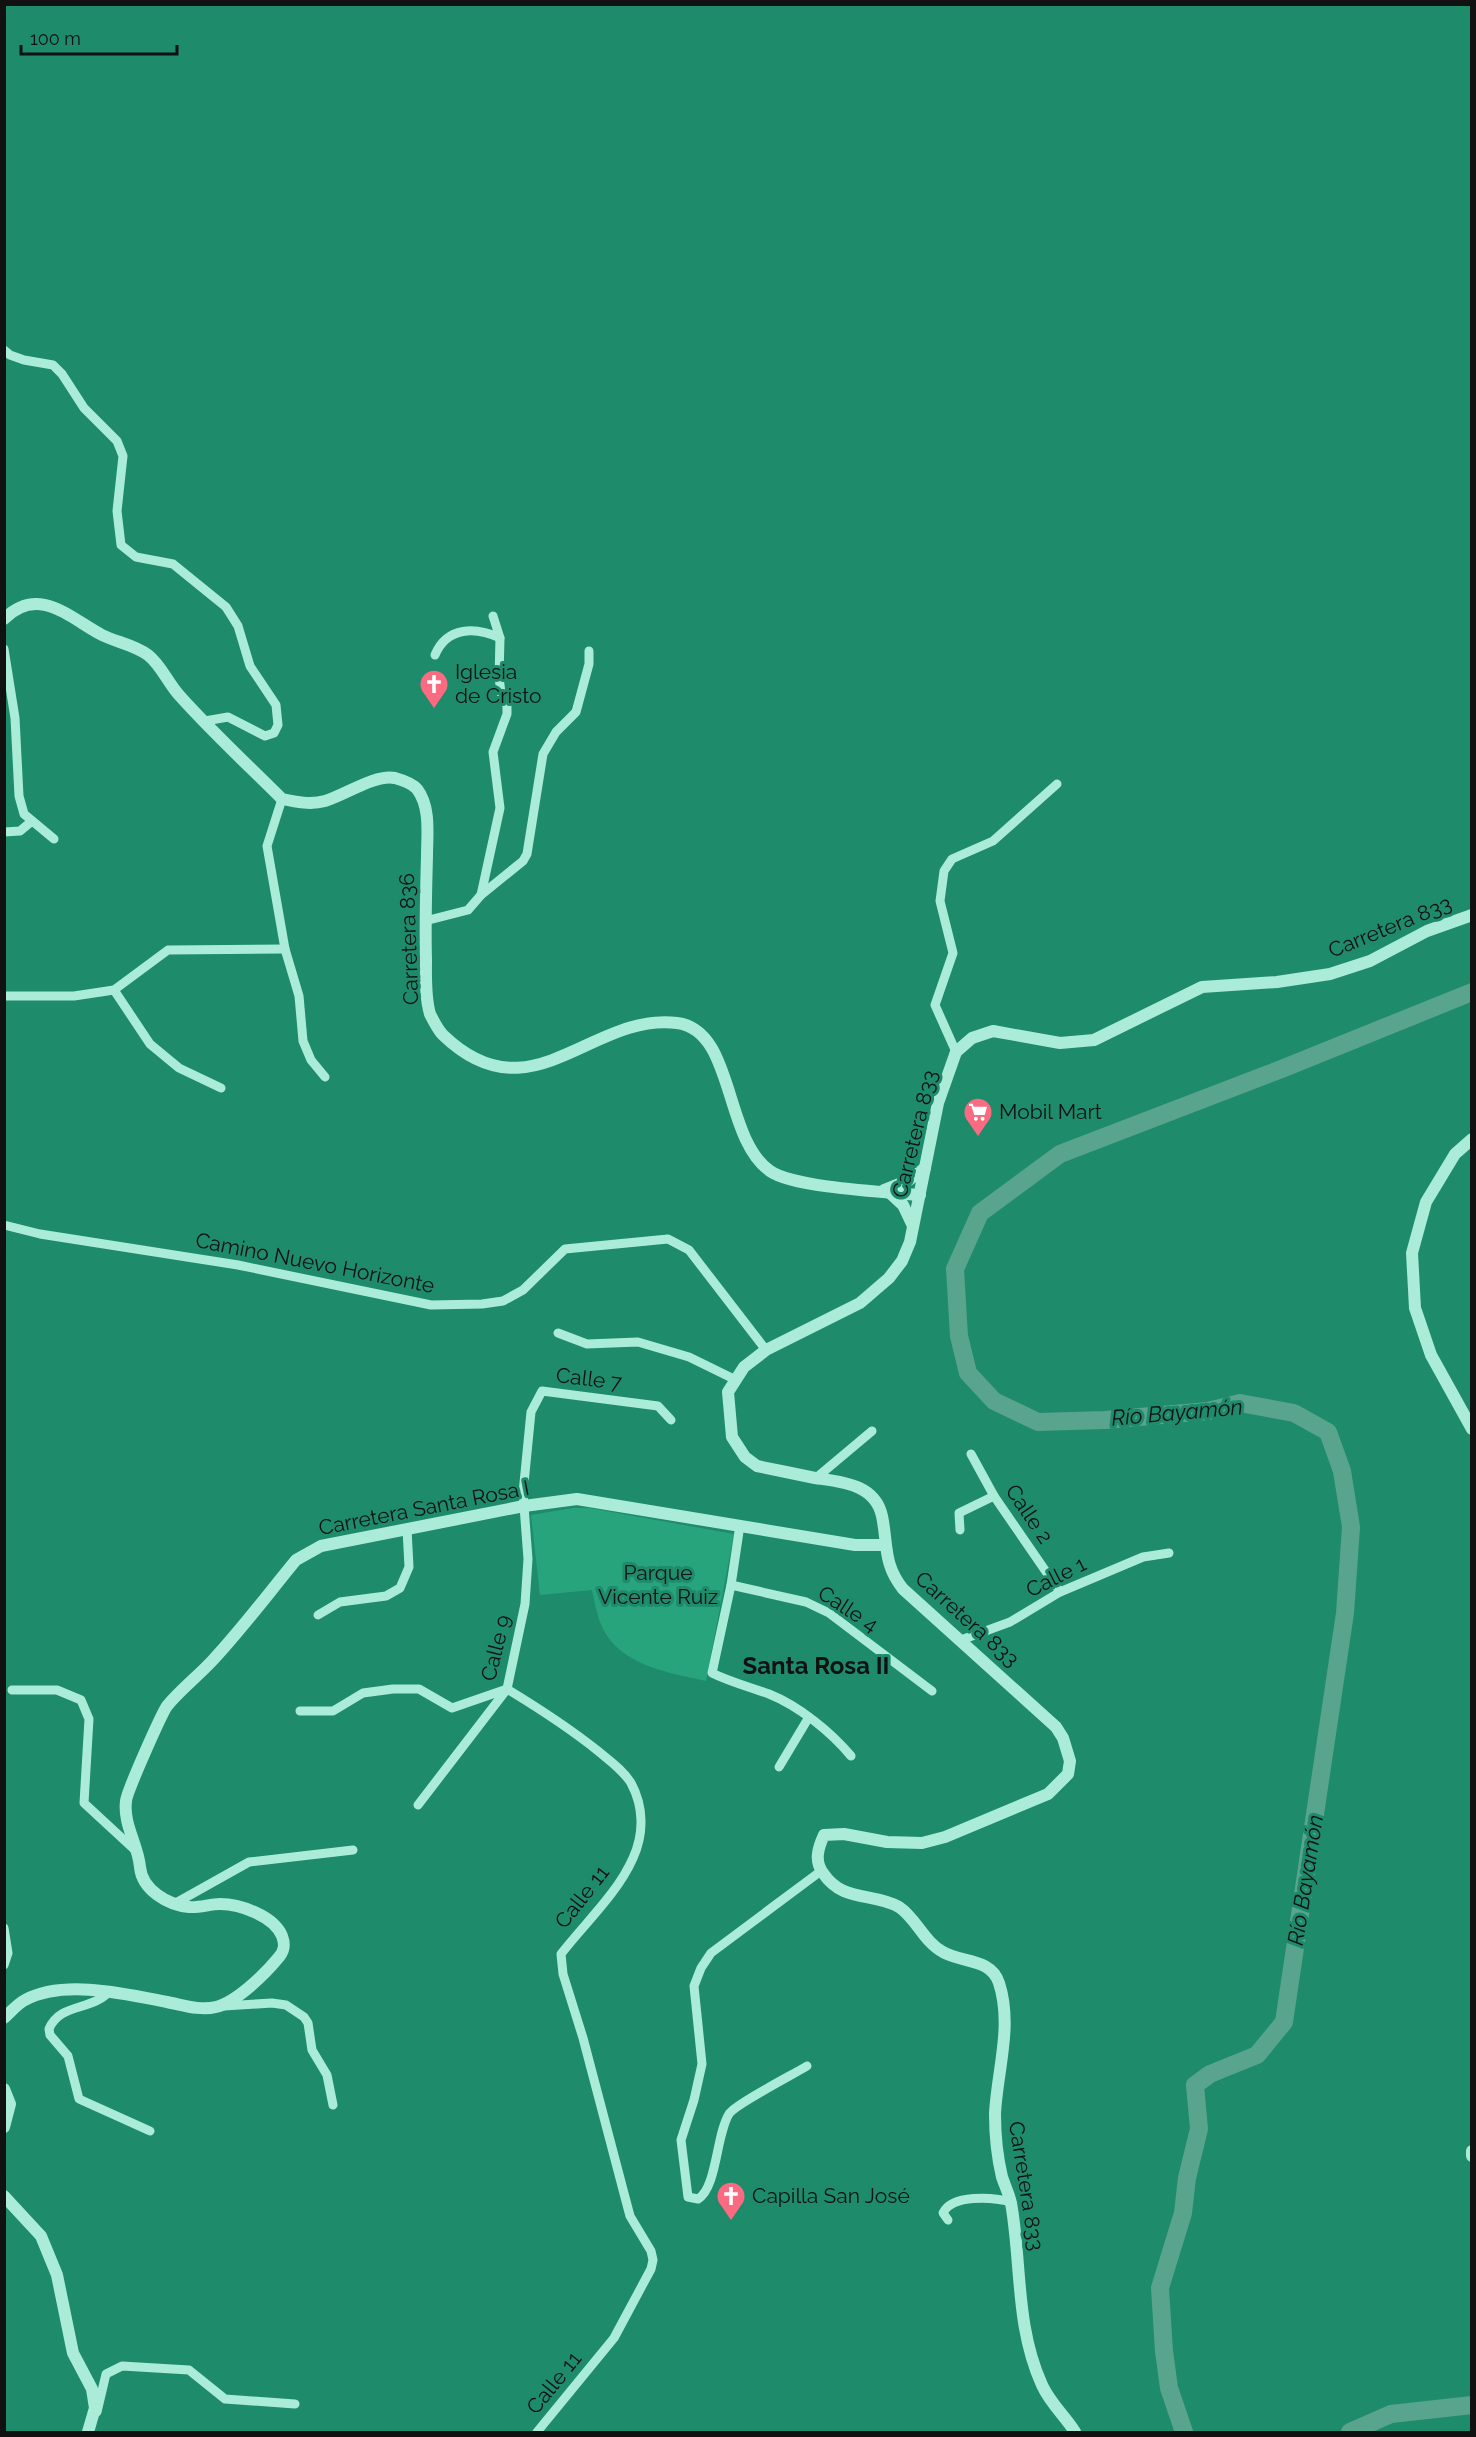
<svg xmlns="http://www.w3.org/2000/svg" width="1476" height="2437" font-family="Raleway,sans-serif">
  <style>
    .green { fill: #28a47d }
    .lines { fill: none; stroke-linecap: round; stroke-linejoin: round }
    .river { stroke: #59a48d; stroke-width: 18 }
    .minor { stroke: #abecd8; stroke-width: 9 }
    .tertiary { stroke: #abecd8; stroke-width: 12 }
    .labels { text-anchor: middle; stroke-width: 6; stroke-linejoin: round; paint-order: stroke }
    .poi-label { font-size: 21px; fill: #111; stroke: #1e8b6b; text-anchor: start }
    .street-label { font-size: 21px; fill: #111; stroke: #1e8b6b }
    .park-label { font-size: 21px; fill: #111; stroke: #1e8b6b }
    .water-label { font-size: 22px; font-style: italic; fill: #111; stroke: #1e8b6b }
    .quarter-label { font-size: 24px; font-weight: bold; fill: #111; stroke: #1e8b6b }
  </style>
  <rect width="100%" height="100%" fill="#1e8b6b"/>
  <!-- green -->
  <path class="green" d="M573,1508h16l145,26 -28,147c-35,-8 -79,-14 -100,-47 -8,-12 -11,-30 -14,-44l-52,5 -9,-80z"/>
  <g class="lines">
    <!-- river -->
    <g class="river">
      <polyline points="1184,2432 1169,2388 1164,2351 1160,2288 1183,2213 1187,2178 1199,2129 1195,2085 1210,2074 1257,2055 1284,2022 1345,1613 1351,1527 1342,1471 1328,1432 1294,1413 1240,1403 1208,1411 1105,1420 1038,1422 994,1401 968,1373 959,1336 955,1269 980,1213 1060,1154 1284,1068 1472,992"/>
      <polyline points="1350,2432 1391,2414 1472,2405"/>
    </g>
    <!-- minor -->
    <g class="minor">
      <polyline points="4,350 10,355 24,360 53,365 62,374 84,408 117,441 123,456 117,511 121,545 136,557 173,564 226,607 238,626 250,666 276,705 278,725 274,733 265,736 228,717 205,721"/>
      <polyline points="4,649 15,718 19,796 24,814 54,839"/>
      <path d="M435,655c12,-29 41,-28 65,-17"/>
      <polyline points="282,799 267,846 285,949 299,996 303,1041 311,1060 325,1077"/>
      <polyline points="4,832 20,831 32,821"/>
      <polyline points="481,895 500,808 493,752 507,714 507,706 501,693 499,677 500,638 493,616"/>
      <polyline points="425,921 468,910 481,895 523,861 527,854 543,754 556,732 576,712 589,664 589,651"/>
      <polyline points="114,990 150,1044 179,1068 221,1088"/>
      <polyline points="4,996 74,996 114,990 168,950 285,949"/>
      <polyline points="956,1052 935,1005 953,953 940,901 944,871 952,859 993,841 1057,784"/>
      <polyline points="4,1225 40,1234 238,1265 431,1305 482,1304 503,1301 523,1290 565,1249 668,1239 689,1250 766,1350"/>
      <polyline points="558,1333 587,1344 638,1342 689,1357 736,1380"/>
      <polyline points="971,1454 994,1496 1060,1592"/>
      <polyline points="816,1478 872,1431"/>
      <path d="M740,1525l-9,60 -19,88c18,9 38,14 57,21 30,12 62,38 82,62"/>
      <polyline points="960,1530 959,1513 994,1496"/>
      <polyline points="731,1585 806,1602 829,1613 932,1691"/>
      <polyline points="318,1615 340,1602 386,1596 400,1588 409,1567 407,1529"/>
      <polyline points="961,1640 1010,1622 1060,1592 1143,1557 1169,1553"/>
      <polyline points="12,1690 57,1690 81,1700 89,1719 84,1803 136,1851"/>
      <path d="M300,1711h33l30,-18 30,-4h26l33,19 55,-19c33,20 61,38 91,62 12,10 25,19 33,32 13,24 13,51 2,75 -16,36 -48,65 -72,96l2,20 20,64 43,163 4,15 21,35 2,9 -2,9 -37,69 -77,94"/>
      <polyline points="779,1767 809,1717"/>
      <polyline points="418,1805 507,1689 525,1604 528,1559 523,1493 531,1412 542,1391 658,1406 671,1420"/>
      <polyline points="174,1904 249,1862 353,1850"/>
      <polyline points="4,1928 8,1953 4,1965"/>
      <path d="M109,1992c-18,19 -49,11 -60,37l1,6 18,21 11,43 71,32"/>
      <polyline points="224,2006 272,2003 286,2005 304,2017 308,2023 312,2050 327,2075 333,2105"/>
      <path d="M807,2066c-13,8 -73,39 -78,48 -13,21 -12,74 -31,85l-10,-2 -7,-57 13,-40 8,-36 -8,-78 7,-18 10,-15 110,-82"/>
      <path d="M948,2220l-5,-7c9,-19 50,-16 68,-11"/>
      <polyline points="97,2412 106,2374 122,2366 189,2370 225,2399 295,2404"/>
    </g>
    <!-- tertiary -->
    <g class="tertiary">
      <path d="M4,619c35,-35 67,0 98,16 14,7 33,10 46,20 13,10 20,28 31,40 32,36 68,69 103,104 14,3 29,6 43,2 20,-6 50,-27 70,-23 7,2 17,5 22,11 14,18 10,46 10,67 -1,35 -2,69 -1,104 0,17 -1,37 4,54 3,6 8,16 13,21 88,85 148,-23 234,-12 58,7 46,115 93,148 24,17 117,21 150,24"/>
      <polyline points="1472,1139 1455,1154 1426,1202 1412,1253 1415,1308 1431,1355 1472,1429"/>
      <polyline points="884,1190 909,1180 925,1168"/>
      <polyline points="889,1192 903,1205 913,1226"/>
      <path d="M4,2018c7,-6 13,-14 21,-18 39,-21 101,-6 142,2 16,3 33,9 49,5 21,-5 50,-34 63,-50 6,-7 6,-13 3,-21 -8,-20 -42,-32 -62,-32 -10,0 -21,4 -31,3 -21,-2 -47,-17 -49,-40 -2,-23 -17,-42 -14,-66 1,-10 35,-86 41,-95 13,-16 31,-30 45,-45 30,-32 56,-67 84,-101l25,-14 203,-40 53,-7 278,46h29"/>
      <polyline points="4,2089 10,2104 4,2127"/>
      <polyline points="1472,2151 1472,2156"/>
      <polyline points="4,2196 41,2236 57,2275 73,2353 92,2389 95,2408 88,2432"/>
      <path d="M1075,2432c-10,-16 -25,-29 -33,-47 -27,-60 -20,-120 -31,-182 -2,-9 -6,-17 -9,-26 -5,-21 -7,-42 -7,-63 2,-43 18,-88 4,-131 -8,-25 -37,-20 -56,-31 -19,-10 -27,-34 -44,-45 -27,-15 -56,-4 -76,-34 -9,-12 -5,-25 1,-38l20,-1 43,8 35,1 23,-6 103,-43 20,-20 2,-13 -7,-23 -7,-11 -153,-138c-20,-25 -15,-44 -21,-73 -7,-32 -40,-34 -67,-38 -19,-4 -39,-8 -58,-12l-12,-9 -13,-20 -4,-45 16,-25 22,-17 94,-47 29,-25 13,-17 8,-19 28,-139 18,-51 16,-14 21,-7 67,12 34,-3 108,-53 75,-5 53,-8 40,-13 57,-30 45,-16"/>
    </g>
  </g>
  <!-- icons -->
  <defs>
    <g id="church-pin" transform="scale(1.5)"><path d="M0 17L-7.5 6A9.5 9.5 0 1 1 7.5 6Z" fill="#fa6a80" stroke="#1e8b6b"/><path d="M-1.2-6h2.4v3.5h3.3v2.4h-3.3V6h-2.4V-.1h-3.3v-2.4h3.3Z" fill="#fff"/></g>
    <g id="supermarket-pin" transform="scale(1.5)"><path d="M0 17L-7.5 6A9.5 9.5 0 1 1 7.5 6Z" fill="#fa6a80" stroke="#1e8b6b"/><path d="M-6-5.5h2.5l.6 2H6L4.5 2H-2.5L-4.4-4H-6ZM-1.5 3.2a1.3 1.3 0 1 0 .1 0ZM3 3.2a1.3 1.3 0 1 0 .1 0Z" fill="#fff"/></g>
  </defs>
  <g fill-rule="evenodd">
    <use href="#church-pin" x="434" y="684"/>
    <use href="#supermarket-pin" x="978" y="1112"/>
    <use href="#church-pin" x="731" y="2196"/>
  </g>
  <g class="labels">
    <!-- poi labels -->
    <g class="poi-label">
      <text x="455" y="679">Iglesia<tspan x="455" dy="24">de Cristo</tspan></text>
      <text x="999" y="1119">Mobil Mart</text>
      <text x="752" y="2203">Capilla San José</text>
    </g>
    <!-- street labels -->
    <g class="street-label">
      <text transform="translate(1390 927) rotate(-22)" y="7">Carretera 833</text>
      <text transform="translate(409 939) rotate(-92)" y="7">Carretera 836</text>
      <text transform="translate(915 1134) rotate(-76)" y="7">Carretera 833</text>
      <text transform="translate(315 1263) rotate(11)" y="7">Camino Nuevo Horizonte</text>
      <text transform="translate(589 1379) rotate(7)" y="7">Calle 7</text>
      <text transform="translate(424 1508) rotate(-11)" y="7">Carretera Santa Rosa I</text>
      <text transform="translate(1029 1514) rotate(56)" y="7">Calle 2</text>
      <text transform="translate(1056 1577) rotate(-27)" y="7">Calle 1</text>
      <text transform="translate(848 1609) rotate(33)" y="7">Calle 4</text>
      <text transform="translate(967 1619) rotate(42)" y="7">Carretera 833</text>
      <text transform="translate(496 1648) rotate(-76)" y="7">Calle 9</text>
      <text transform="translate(582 1897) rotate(-52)" y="7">Calle 11</text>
      <text transform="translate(1026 2186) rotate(81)" y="7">Carretera 833</text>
      <text transform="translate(554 2383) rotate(-51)" y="7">Calle 11</text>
    </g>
    <!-- park labels -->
    <g class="park-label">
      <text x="658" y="1580">Parque<tspan x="658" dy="24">Vicente Ruiz</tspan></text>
    </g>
    <!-- water labels -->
    <g class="water-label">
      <text transform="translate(1177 1412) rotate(-5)" y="8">Río Bayamón</text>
      <text transform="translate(1305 1880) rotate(-81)" y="8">Río Bayamón</text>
    </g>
    <!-- quarter labels -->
    <g class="quarter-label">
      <text x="816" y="1674">Santa Rosa II</text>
    </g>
  </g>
  <!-- border -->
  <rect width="1476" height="2437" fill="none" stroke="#111111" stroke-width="12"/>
  <!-- scale -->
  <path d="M21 45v9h156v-9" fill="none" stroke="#111111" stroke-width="3"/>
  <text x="30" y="45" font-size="18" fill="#111111" stroke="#1e8b6b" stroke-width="4.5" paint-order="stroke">100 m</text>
</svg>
